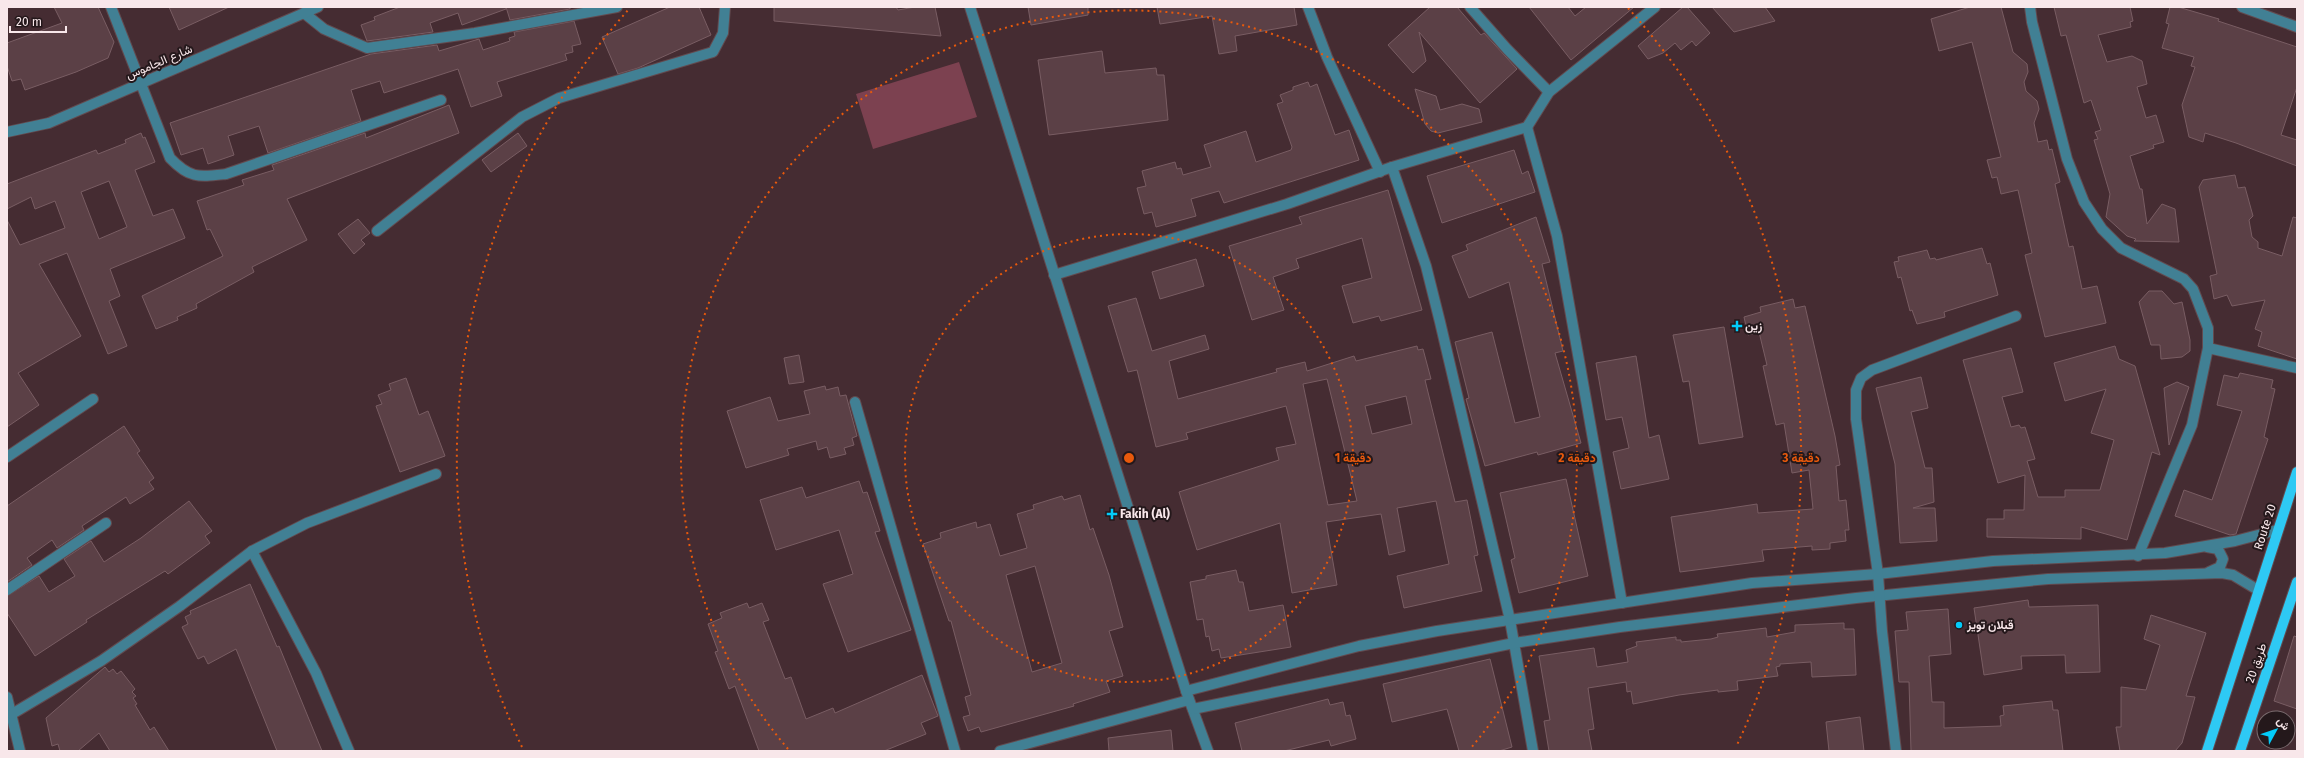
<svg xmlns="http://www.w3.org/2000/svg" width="2304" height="758" font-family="'Fira Sans',Vazirmatn,sans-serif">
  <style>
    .green { fill: #7c4150 }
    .building { fill: #5b4046; stroke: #795d63; fill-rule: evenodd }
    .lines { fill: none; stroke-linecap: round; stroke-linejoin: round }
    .minor-casing { stroke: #624a4f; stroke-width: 12 }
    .major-casing { stroke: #624a4f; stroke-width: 12 }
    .minor { stroke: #418094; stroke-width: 10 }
    .major { stroke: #2ec9f4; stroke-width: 10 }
    .ring { fill: none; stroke: #e8590c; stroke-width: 2; stroke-dasharray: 2 4 }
    .poi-dot { fill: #03cbf9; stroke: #24181b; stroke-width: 1.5 }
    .labels { text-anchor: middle; stroke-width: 4; stroke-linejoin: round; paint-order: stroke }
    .street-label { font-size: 12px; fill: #f8e7ea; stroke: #24181b }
    .poi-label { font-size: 12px; font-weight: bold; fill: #f8e7ea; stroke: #24181b; text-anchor: start }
    .centre { fill: #e8590c; stroke: #24181b; stroke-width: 2 }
    .ring-label { font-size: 12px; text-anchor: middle; font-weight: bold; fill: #e8590c; stroke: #24181b; stroke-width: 4; stroke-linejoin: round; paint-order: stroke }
  </style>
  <rect width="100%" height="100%" fill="#452c32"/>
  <!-- green -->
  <polygon class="green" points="959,62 977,117 873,149 856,94"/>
  <!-- building -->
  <g class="building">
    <polygon points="54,7 98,7 114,42 108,58 76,72 25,90 21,79 12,81 7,66 7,43 62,23"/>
    <polygon points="169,7 229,7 179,30"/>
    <polygon points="400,7 506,7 506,9 462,25 458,13 430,23 433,32 367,41 361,25 375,20 374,17"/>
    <polygon points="506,7 570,7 570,9 510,20"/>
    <polygon points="670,7 699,7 711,35 638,68 618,74 602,37"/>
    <polygon points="774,7 896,7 898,10 915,7 935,7 941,36 774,21"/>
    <polygon points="1028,7 1088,7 1088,15 1031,25"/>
    <polygon points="1157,7 1294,7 1297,25 1235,36 1237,51 1219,54 1212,16 1160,24"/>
    <polygon points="1430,7 1457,7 1481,35 1484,33 1517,69 1480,103 1419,32 1426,61 1413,73 1388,45"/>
    <polygon points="1529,7 1568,7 1575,16 1586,7 1634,7 1571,60"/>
    <polygon points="1683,7 1687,7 1710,33 1696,46 1692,41 1681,50 1675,43 1663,53 1648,59 1638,46"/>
    <polygon points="1712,7 1765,7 1775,21 1734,32"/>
    <polygon points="1970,7 2001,7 2013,52 2027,64 2028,72 2024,82 2026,91 2037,101 2039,109 2034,123 2038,142 2047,140 2049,150 2052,149 2060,182 2055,184 2069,247 2073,246 2082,289 2097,286 2106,323 2045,337 2025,255 2032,253 2018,190 2001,194 1997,177 1992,178 1987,160 2001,157 1972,42 1939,51 1931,19"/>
    <polygon points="2054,7 2130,7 2133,21 2130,22 2131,27 2098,35 2107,62 2132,56 2142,61 2147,84 2137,87 2146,118 2156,115 2164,142 2153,145 2154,148 2130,156 2140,189 2142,189 2147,224 2162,204 2175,209 2179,242 2134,241 2136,239 2127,236 2106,217 2110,194 2094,140 2098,139 2095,132 2101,130 2091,100 2084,103 2066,35 2061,36"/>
    <polygon points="2170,7 2178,7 2219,19 2218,21 2297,47 2297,87 2281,135 2297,140 2297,166 2236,143 2205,133 2203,142 2189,137 2182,105 2195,67 2191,66 2194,57 2162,48 2169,24 2166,23"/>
    <polygon points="574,21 581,44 572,46 573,52 565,54 567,60 497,82 502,96 471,107 458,69 384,93 380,81 351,90 361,121 268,153 259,126 228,136 234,155 208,164 203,148 181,155 170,123 371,54 437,45 439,51 479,39 483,50 510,41 509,38 515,36 514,32"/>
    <polygon points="1102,51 1105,73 1156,68 1157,75 1164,75 1168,120 1049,135 1038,60"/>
    <polygon points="1308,82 1310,87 1317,84 1335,135 1349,130 1359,160 1224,203 1219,191 1191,199 1196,216 1156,227 1152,212 1144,214 1137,188 1146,186 1142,171 1175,162 1177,169 1181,168 1183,175 1211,167 1204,145 1246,131 1256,162 1291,150 1292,147 1277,104 1283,102 1280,95 1293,90 1293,87"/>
    <polygon points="1415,89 1436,96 1440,110 1462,104 1479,109 1482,122 1438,133 1431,131 1425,124"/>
    <polygon points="449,105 459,133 287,199 307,240 252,267 254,272 196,304 197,308 177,317 178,320 156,329 142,296 223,256 210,229 207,230 197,201 244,185 242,180 274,170 272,165 365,133 366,138"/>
    <path d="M141,133l2,5 2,-1 10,25 -20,8 18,46 20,-7 12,29 -75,31 10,27 -11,5 18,45 -19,8 -41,-101 -28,11 42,72 -63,37 21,32 -32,22v-207l13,25 45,-17 -10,-27 -20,8 -4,-12 -24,12v-25l89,-34 2,4 28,-11 -1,-3zM109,181l18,46 -28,12 -18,-47z"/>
    <polygon points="518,133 527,146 491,172 482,160"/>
    <polygon points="1514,150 1522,174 1528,171 1535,192 1442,223 1427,176"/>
    <polygon points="2235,175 2238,188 2245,187 2253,216 2249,220 2252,237 2258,242 2258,248 2282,256 2293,217 2297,218 2297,359 2258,346 2262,332 2255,329 2265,300 2232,306 2227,295 2214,299 2210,276 2217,274 2199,187 2203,180"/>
    <polygon points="1388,190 1422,310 1381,321 1379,316 1353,323 1342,286 1372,278 1362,238 1296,259 1299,268 1273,277 1284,310 1252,320 1229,246 1302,224 1299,217"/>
    <polygon points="1536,217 1550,262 1542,264 1563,351 1555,353 1581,443 1538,455 1537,452 1485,466 1466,399 1469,398 1455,342 1492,332 1515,423 1540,417 1509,282 1469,298 1452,256 1468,250 1466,245"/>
    <polygon points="358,219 370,233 361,240 365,244 354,254 338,234"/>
    <polygon points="1982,248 1987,264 1990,263 1998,295 1944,312 1945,317 1917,324 1912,310 1910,311 1901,277 1898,278 1894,262 1899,261 1898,257 1927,250 1930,259 1935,258 1936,260"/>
    <polygon points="1196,259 1204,286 1160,299 1152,272"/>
    <polygon points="2149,291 2162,291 2174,304 2182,302 2190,340 2190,351 2182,357 2161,359 2160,345 2151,345 2139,302"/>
    <path d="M1136,298l16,53 53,-16 4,14 -40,12 9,38 99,-27 -1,-3 29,-7 2,9 47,-15 2,5 61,-15 1,4 5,-1 8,30 -6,1 30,122 12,-2 11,55 -4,1 8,35 -78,17 -7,-32 52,-12 -13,-63 -39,7 8,43 -16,4 -8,-41 -55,8 11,63 -45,8 -12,-70 -83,27 -18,-58 100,-32 -3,-12 20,-4 -10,-38 -100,27 2,6 -32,8 -19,-77 -9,2 -20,-66zM1327,379l30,122 -29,4 -25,-121zM1406,396l6,28 -40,10 -7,-28z"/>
    <polygon points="1793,299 1795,308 1805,306 1835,436 1840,465 1836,466 1839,501 1846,500 1849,530 1845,530 1846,541 1830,543 1830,549 1812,550 1812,546 1762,550 1764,561 1680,572 1671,517 1757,504 1758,513 1813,509 1809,470 1792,473 1784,423 1776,425 1763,366 1767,365 1759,332 1748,335 1744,317 1761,312 1760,307"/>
    <polygon points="1724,327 1743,437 1699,444 1689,381 1683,382 1673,335"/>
    <polygon points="2115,346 2119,359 2135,366 2160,455 2152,452 2127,540 2081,527 2081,539 1987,537 1987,519 2004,519 2004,510 2024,510 2025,475 1998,483 1963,360 2011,348 2023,392 2002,397 2011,427 2019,425 2021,428 2025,427 2035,459 2027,461 2038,497 2065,497 2065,490 2100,490 2114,440 2091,433 2106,389 2065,401 2054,363"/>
    <polygon points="799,355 804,382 789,384 784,358"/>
    <polygon points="1636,356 1649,438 1659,435 1669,479 1621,489 1613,452 1629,448 1622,417 1606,420 1596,363"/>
    <polygon points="2240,373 2273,380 2271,388 2275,389 2264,437 2268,439 2236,534 2230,535 2175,516 2184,490 2212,500 2242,411 2217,405 2224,375 2238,378"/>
    <polygon points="1921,377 1928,408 1911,412 1925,468 1932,468 1934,502 1913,508 1935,508 1937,541 1900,543 1895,464 1876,388"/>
    <polygon points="406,378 419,415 428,411 445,456 400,472 376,406 382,404 378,395 391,390 389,384"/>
    <polygon points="2177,382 2189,387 2169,445 2164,388"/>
    <polygon points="825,386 826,390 838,387 840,396 846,395 857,436 852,438 854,445 844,448 846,454 830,458 827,447 818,450 816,441 787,449 789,455 746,468 727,411 770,397 778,421 810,414 804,391"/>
    <polygon points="124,426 140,451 137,453 154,478 149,482 154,489 130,504 126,497 82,526 84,530 57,548 52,540 27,558 32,565 7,582 7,506"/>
    <polygon points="1566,479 1588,576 1519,593 1511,560 1515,558 1500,493"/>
    <polygon points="859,481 863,493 867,492 880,531 875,532 911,630 848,652 823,584 853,574 839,530 776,550 760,500 802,487 806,498"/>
    <path d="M1080,495l10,35 3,-2 16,47 14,52 -14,4 14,45 -17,5 4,11 -37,12 1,2 -93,26 -2,-5 -11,4 -5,-14 7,-2 -5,-18 6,-2 -20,-74h-2l-26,-77 18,-6 -1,-5 36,-11 1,6 13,-4 10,32 27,-8 -10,-34 17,-5 -1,-4 29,-9 2,4zM1035,566l27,97 -30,9 -26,-97z"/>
    <polygon points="189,501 212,531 205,536 210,543 168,574 165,571 86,620 87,622 35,656 7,613 7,596 39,576 49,592 75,576 64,559 91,541 104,562 141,538"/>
    <polygon points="1236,570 1239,582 1243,582 1249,611 1283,605 1291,647 1221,658 1219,649 1212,651 1209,636 1206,637 1203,619 1197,620 1190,582 1206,579 1206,576"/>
    <polygon points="250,584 277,647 279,646 322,751 277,751 236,649 208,664 204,656 198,659 182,627 188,624 185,617 191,614 190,611"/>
    <polygon points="2028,600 2029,607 2098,605 2100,672 2066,673 2065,655 2021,656 2022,669 1984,675 1974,608"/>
    <polygon points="747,603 749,608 762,603 769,620 763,622 785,679 791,677 806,719 833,708 835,713 922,675 938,716 921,723 926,734 884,751 759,751 735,686 729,689 715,652 718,651 708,624 722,618 720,613"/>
    <polygon points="1948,609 1951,654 1929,656 1932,702 1944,702 1944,728 2001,726 2000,716 2004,715 2003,706 2052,701 2053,710 2058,710 2063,751 1911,751 1909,682 1899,682 1895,631 1908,630 1906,612"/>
    <polygon points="2151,615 2206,633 2186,696 2195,697 2182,743 2175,751 2120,751 2116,727 2121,727 2121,687 2146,690 2160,645 2144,639"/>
    <polygon points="1844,623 1844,629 1854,629 1856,675 1812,677 1811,662 1780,664 1780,666 1776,667 1778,676 1737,681 1738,690 1718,692 1718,690 1679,695 1633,704 1631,691 1627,692 1626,682 1588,688 1594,729 1588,730 1592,751 1549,751 1544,721 1550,720 1539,656 1594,648 1597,667 1628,662 1626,650 1637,646 1636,642 1676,637 1676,640 1681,640 1681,642 1711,639 1718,637 1717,634 1766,628 1767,637 1795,632 1795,625"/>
    <polygon points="2294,636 2297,637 2297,709 2274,701"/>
    <polygon points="1490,659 1512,747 1499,751 1459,751 1447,709 1392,722 1383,684"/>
    <polygon points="105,667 109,672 113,669 117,674 121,671 135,689 132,692 136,696 133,698 137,704 135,705 150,730 154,727 169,751 110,751 99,733 78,751 60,751 58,744 52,746 46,718"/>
    <polygon points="1328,699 1330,705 1343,702 1346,716 1350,715 1356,739 1331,746 1329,740 1284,751 1242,751 1235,723"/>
    <polygon points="1860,717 1864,751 1829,751 1826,722"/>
    <polygon points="1171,730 1173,751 1109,751 1108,738"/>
  </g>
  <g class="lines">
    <!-- minor casing -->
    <g class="minor-casing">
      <g id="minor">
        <path d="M111,7l59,151c20,21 29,19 56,16l215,-74"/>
        <polyline points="970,7 1186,691 1208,751"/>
        <polyline points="1308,7 1327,57 1380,172"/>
        <polyline points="1470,7 1507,49 1549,92"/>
        <polyline points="2030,7 2032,22 2067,159 2084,202 2102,229 2121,248 2184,279 2193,289 2208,328 2208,348 2192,425 2138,556"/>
        <polyline points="2242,7 2297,27"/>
        <polyline points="304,13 324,29 367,48 475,33 617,7"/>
        <polyline points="1527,127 1557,236 1622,603"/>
        <polyline points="7,132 49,123 318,7"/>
        <polyline points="1392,167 1426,266 1440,322 1510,620 1533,751"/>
        <polyline points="377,231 522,117 559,98 713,52 723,33 725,7"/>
        <polyline points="1054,275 1287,204 1392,167 1527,127 1549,92 1655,7"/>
        <polyline points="2208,348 2297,368"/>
        <polyline points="855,402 955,751"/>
        <polyline points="7,457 93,399"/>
        <polyline points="2207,547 2218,549 2223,559 2220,567 2209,572"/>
        <polyline points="252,551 316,673 349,751"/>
        <polyline points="7,590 106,523"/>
        <polyline points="1186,691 1359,646 1437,631 1752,583 1878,574 1993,561 2165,553 2235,541 2277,530"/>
        <polyline points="7,697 20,751"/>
        <polyline points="1193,709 1514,643 1620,627 1856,598 2048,579 2222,573 2233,575 2258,590"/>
        <polyline points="12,714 101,661 180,606 252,551 307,523 436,474"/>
        <polyline points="1000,751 1189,700"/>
        <polyline points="1896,751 1882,631 1878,574 1856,419 1856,390 1861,378 1872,370 2016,316"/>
      </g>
    </g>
    <!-- major casing -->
    <g class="major-casing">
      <g id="major">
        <polyline points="2207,751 2297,472"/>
        <polyline points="2240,751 2297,582"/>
      </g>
    </g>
    <!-- minor -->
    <use href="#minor" class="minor"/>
    <!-- major -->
    <use href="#major" class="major"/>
  </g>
  <!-- distance rings -->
  <g class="ring">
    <circle cx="1129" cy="458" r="224"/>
    <path d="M788 749A448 448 0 1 1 1470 749"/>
    <path d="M522 747A672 672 0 0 1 630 8M1628 8A672 672 0 0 1 1736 747"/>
  </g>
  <!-- markers -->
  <g class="poi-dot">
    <path d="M1735 320h4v4h4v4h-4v4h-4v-4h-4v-4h4z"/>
    <path d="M1110 508h4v4h4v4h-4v4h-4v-4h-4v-4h4z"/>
    <circle cx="1959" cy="625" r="4"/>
  </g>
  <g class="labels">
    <!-- street labels -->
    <g class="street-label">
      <text transform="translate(159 62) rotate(-23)" y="4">شارع الجاموس</text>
      <text transform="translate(2265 527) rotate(-72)" y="4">Route 20</text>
      <text transform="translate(2256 663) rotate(-71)" y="4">طريق 20</text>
    </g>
    <!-- poi labels -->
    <g class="poi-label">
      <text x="1745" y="330">زين</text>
      <text x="1120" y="518">Fakih (Al)</text>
      <text x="1967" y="629">قبلان تويز</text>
    </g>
  </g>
  <circle cx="1129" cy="458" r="6" class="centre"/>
  <g class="ring-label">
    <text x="1353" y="462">1 دقيقة</text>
    <text x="1577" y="462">2 دقيقة</text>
    <text x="1801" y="462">3 دقيقة</text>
  </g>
  <!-- border -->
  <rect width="2304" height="758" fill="none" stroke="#f8e7ea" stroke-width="16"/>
  <!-- north arrow -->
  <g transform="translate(2276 730) rotate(50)"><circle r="19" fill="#24181b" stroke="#796b6e"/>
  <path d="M0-3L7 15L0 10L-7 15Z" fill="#03cbf9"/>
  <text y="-6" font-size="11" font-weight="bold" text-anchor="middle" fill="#f8e7ea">ش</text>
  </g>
  <!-- scale -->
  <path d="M10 26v6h56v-6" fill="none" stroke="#f8e7ea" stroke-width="2"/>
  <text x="16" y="26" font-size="12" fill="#f8e7ea" stroke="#24181b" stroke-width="3" paint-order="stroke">20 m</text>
</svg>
